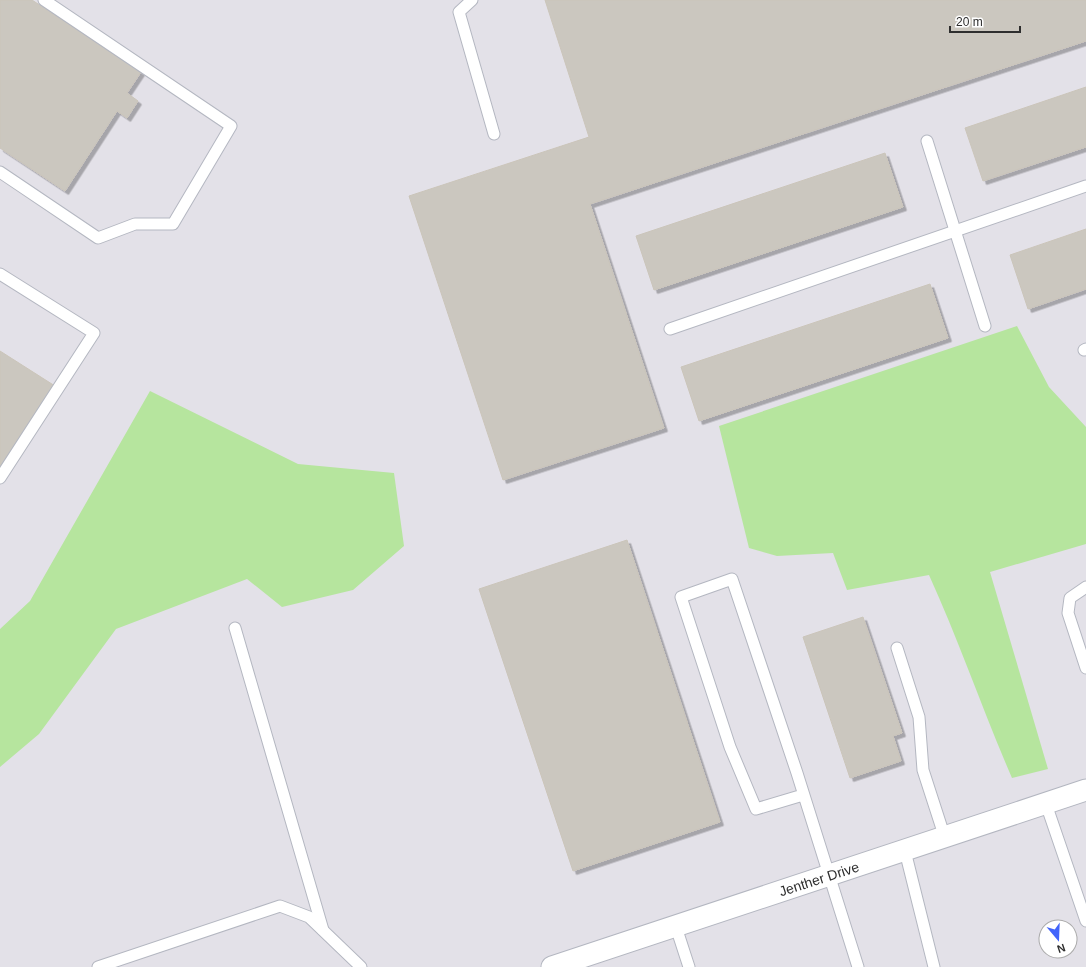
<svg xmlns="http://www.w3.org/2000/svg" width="1086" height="967" font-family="Helvetica,sans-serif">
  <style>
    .industrial { fill: #e3e1e8; fill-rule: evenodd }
    .green { fill: #b6e59e }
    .building { fill: #cbc7bf; stroke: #cbc5ba; filter: url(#shadow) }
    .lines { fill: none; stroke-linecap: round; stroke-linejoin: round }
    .lane-casing { stroke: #b4b7c1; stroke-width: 13 }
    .street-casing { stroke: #b4b7c1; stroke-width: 23 }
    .lane { stroke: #fff; stroke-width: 11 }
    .street { stroke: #fff; stroke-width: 21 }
    .labels { text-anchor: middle; stroke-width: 3; stroke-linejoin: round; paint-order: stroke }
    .street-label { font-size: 14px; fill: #2e2e2e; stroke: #fff }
  </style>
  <defs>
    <filter id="shadow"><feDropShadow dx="3.5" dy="3.5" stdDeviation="0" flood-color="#0004"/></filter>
  </defs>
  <rect width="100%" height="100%" fill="#efe9e1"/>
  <!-- industrial -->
  <path class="industrial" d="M0,0h1086v967h-1086zM1046,927h24v24h-24z"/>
  <!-- green -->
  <g class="green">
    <path d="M1017,326l32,61 37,40v117l-96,28 58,197 -36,9c-29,-67 -53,-137 -83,-203l-82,15 -14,-37 -56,3 -28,-8 -30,-122z"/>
    <polygon points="150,391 298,464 394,473 404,546 353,590 282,607 247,579 116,629 39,734 0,767 0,629 30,601"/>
  </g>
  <!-- building -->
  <g class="building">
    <polygon points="0,0 32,0 141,72 127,93 138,101 127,118 117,111 65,191 0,148"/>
    <polygon points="545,0 1086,0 1086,41 590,204 664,428 503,480 409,196 589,137"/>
    <polygon points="1086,87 1086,147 983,181 965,128"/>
    <polygon points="885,153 903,207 654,290 636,236"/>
    <polygon points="1086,229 1086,289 1028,309 1010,255"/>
    <polygon points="930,284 948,338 699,421 681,367"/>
    <polygon points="0,351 55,386 0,468"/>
    <polygon points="627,540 720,822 573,871 479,589"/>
    <polygon points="863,617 902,733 893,736 901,761 850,778 803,637"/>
  </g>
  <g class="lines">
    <!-- lane casing -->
    <g class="lane-casing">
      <g id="lane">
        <polyline points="472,0 459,12 494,134"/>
        <polyline points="927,141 985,326"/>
        <polyline points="0,172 98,238 135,224 173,224 231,126 44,0"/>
        <polyline points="0,274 94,333 0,478"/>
        <polyline points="670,329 1086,186"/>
        <polyline points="1084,350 1086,349"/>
        <polyline points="1086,587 1070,598 1068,613 1086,668"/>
        <polyline points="235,628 323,930"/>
        <polyline points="897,648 919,717 923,770 945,838"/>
        <polyline points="803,795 756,809 730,747 681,597 732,579 797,773 858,967"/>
        <polyline points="1046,804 1086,921"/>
        <polyline points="905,851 934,967"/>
        <polyline points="676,927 689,967"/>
        <polyline points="98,967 280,906 309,917 361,967"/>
      </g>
    </g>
    <!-- street casing -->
    <g class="street-casing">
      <polyline id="street" points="552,967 1086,790"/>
    </g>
    <!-- lane -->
    <use href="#lane" class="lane"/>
    <!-- street -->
    <use href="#street" class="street"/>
  </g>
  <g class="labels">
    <!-- street labels -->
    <g class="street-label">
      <text transform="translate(819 879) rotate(-18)" y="5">Jenther Drive</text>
    </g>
  </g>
  <!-- north arrow -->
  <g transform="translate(1058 939) rotate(161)"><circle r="19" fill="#ffffff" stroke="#ababab"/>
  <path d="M0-3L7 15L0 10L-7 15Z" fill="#4264fb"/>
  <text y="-6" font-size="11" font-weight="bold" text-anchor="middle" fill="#2e2e2e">N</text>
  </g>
  <!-- scale -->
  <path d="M950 26v6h70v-6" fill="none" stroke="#2e2e2e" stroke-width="2"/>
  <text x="956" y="26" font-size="12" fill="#2e2e2e" stroke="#ffffff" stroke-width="3" paint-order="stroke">20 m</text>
</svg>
